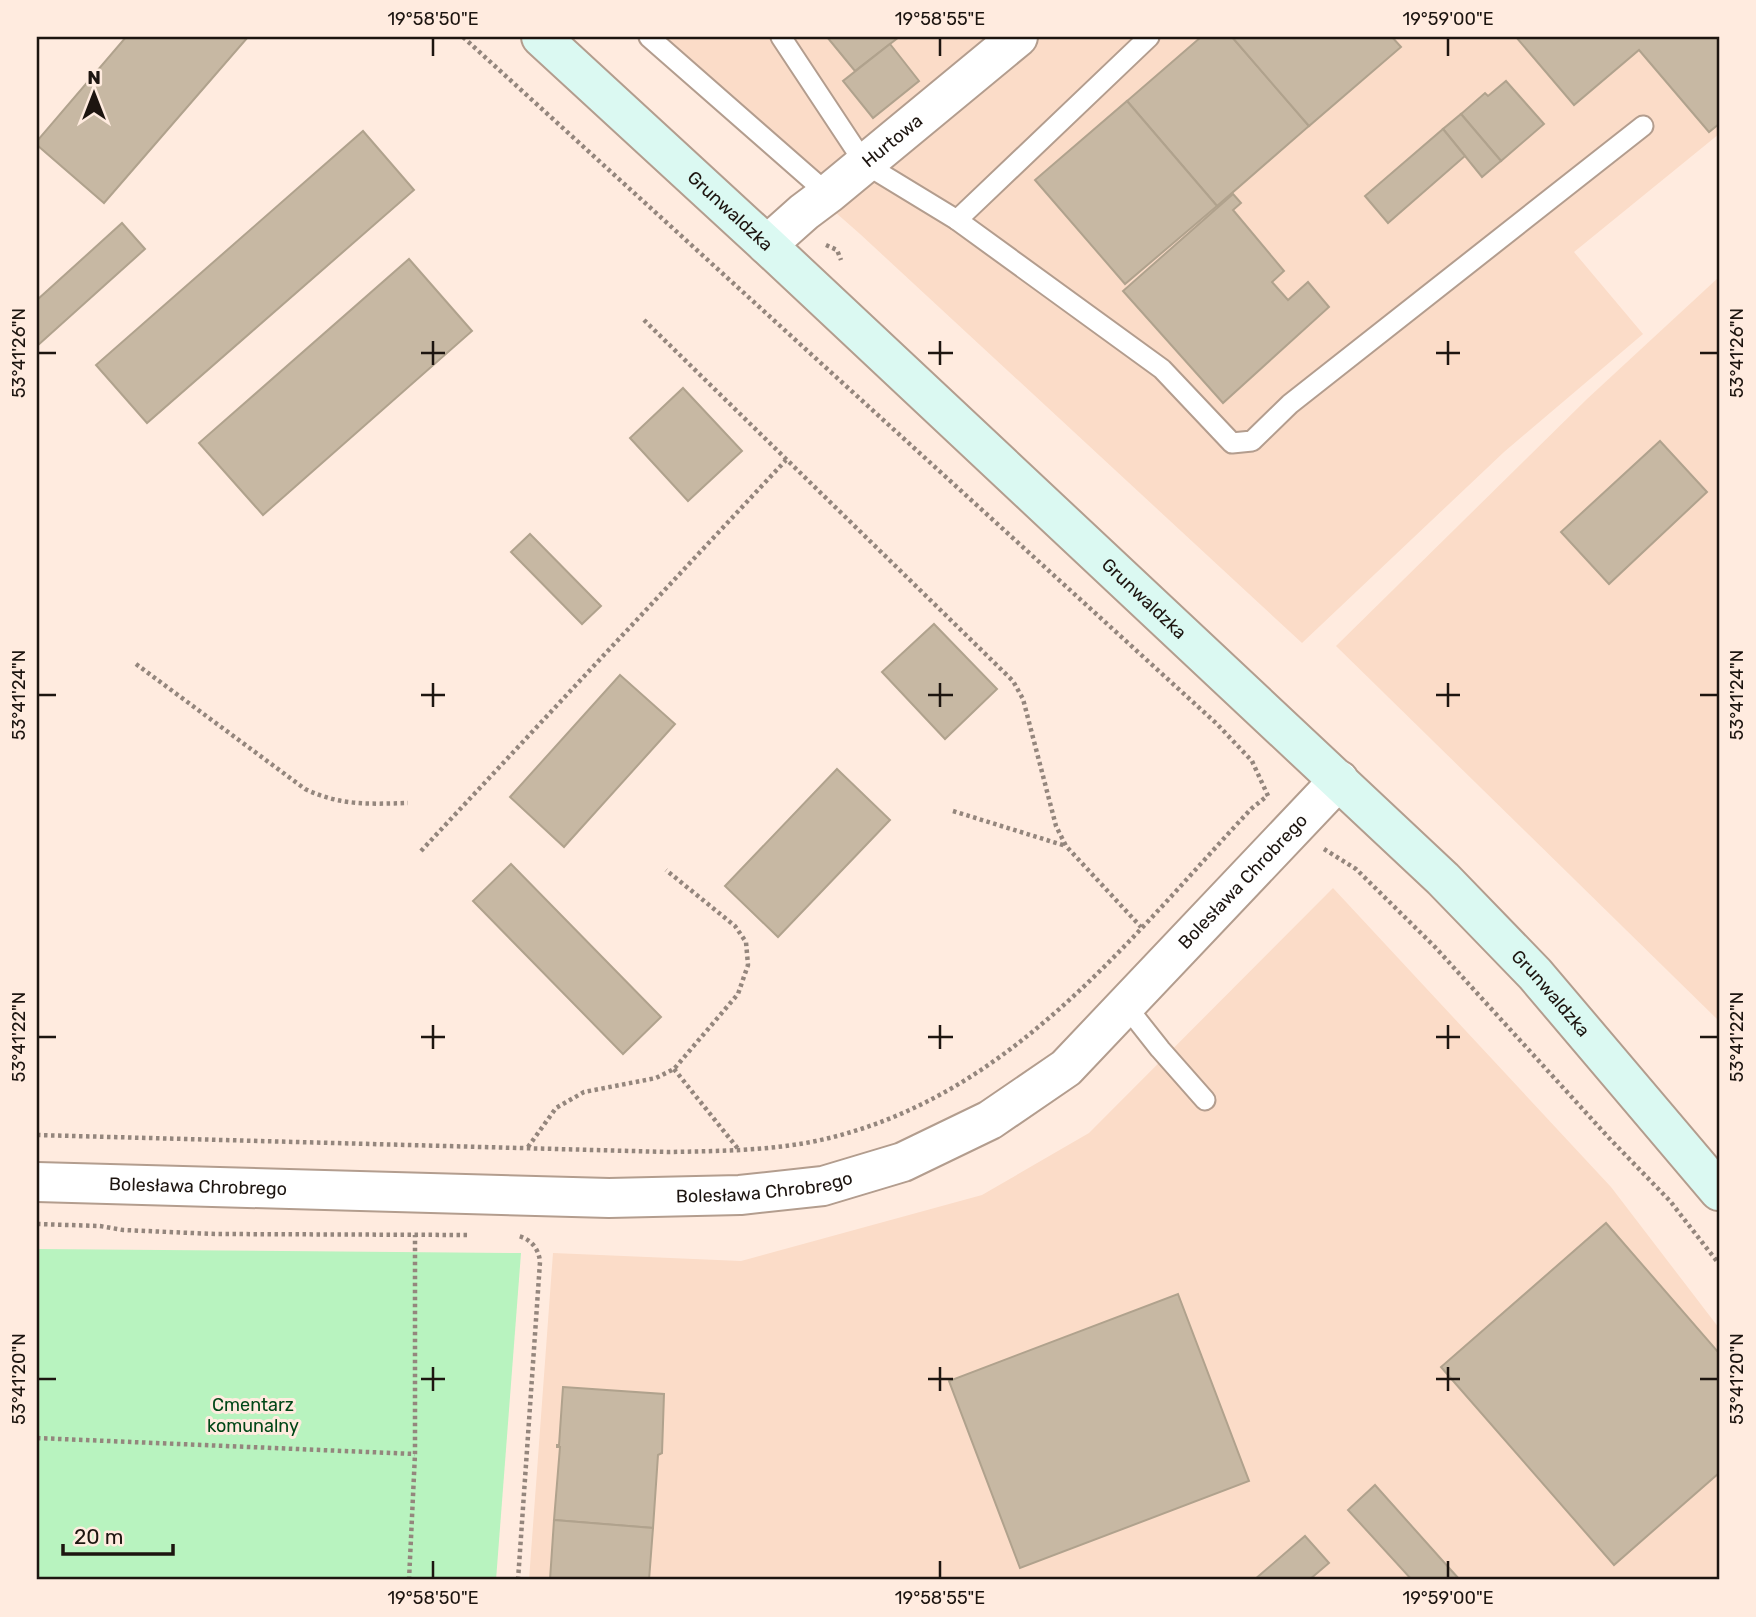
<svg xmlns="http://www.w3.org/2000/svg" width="1756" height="1617" font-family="Rubik,sans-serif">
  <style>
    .built { fill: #fbdcc8 }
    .green { fill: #b8f3bf }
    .building { fill: #c7b8a3; stroke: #b0a28d; stroke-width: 2 }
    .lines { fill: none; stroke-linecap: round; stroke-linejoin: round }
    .service-casing { stroke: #b39d8e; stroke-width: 23 }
    .minor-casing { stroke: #b39d8e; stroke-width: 42 }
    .tertiary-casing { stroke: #b39d8e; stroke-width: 42 }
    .secondary-casing { stroke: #b39d8e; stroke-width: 42 }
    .path { stroke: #94867d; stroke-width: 4.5; stroke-dasharray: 3.5 3.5; stroke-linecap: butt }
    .service { stroke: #fff; stroke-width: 19 }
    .minor { stroke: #fff; stroke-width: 38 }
    .tertiary { stroke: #fff; stroke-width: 38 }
    .secondary { stroke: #dbf9f2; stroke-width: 38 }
    .ticks { fill: none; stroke: #1d1510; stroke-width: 2.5 }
    .labels { text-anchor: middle; stroke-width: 6; stroke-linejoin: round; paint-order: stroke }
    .street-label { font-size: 18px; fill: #1d1510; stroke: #ffebdf }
    .park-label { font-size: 18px; fill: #004717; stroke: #ffebdf }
    .neatline { fill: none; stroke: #1d1510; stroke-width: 2.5 }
    .ticks-label { font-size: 18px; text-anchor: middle; fill: #1d1510 }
  </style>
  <rect width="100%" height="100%" fill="#ffebdf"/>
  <!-- built -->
  <g class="built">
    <polygon points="636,37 1719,37 1719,134 1574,252 1643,334 1504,452 1302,643 860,234"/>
    <polygon points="1719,277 1719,1021 1336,646 1587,399"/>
    <polygon points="1333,888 1611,1187 1719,1328 1719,1580 529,1580 553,1253 741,1261 982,1195 1089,1133"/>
  </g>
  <!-- green -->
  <polygon class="green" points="37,1249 521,1253 496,1580 37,1580"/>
  <!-- building -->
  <g class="building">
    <polygon points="126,37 248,37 104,203 37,145 37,141"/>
    <polygon points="827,37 899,37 855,71"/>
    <polygon points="1201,37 1232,37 1309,126 1217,206 1127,101"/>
    <polygon points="1232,37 1392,37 1401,47 1309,126"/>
    <polygon points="1516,37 1719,37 1719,124 1709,132 1639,50 1574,105"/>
    <polygon points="890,44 919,81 873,118 843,81"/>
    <polygon points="1506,81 1544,124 1501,161 1461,114 1485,93 1488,96"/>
    <polygon points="1127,101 1217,206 1125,284 1035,180"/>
    <polygon points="1461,114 1501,161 1482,177 1443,129"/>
    <polygon points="1443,129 1465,156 1388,223 1365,196"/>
    <polygon points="363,131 414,190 147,423 96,365"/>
    <polygon points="1233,194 1241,203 1233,210 1284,271 1272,282 1288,300 1308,282 1329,307 1223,403 1123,291"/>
    <polygon points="122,223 145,249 37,346 37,300"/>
    <polygon points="409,259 472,331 263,515 199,443"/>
    <polygon points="683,388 742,451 688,501 630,438"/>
    <polygon points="1660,441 1707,492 1609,584 1561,532"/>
    <polygon points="530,534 601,606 582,624 511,552"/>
    <polygon points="934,624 997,689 945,739 882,672"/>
    <polygon points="620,675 675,724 564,847 510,797"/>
    <polygon points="837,769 890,820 778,937 725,886"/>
    <polygon points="511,864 661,1017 623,1054 473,901"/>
    <polygon points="1606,1223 1719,1353 1719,1473 1614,1565 1441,1367"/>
    <polygon points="1178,1294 1249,1481 1020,1568 949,1381"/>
    <polygon points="563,1387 664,1394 662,1453 658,1455 653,1528 554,1520 560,1447 557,1447 557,1445 559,1445"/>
    <polygon points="1375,1485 1450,1569 1460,1580 1412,1580 1348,1510"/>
    <polygon points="554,1520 653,1528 649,1580 550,1580"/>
    <polygon points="1305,1536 1329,1563 1309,1580 1254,1580"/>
  </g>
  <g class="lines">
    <!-- service casing -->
    <g class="service-casing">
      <g id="service">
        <polyline points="649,37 828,194"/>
        <polyline points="781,37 865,164 957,220 1149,37"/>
        <polyline points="957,220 1162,369 1232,443 1252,441 1290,404 1643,126"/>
        <polyline points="1126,1006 1160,1049 1205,1100"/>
      </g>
    </g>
    <!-- minor casing -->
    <g class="minor-casing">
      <g id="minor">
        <path id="s1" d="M767,245l37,-33 24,-18 190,-157"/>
      </g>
    </g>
    <!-- tertiary casing -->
    <g class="tertiary-casing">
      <g id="tertiary">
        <path id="s2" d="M37,1182l572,16 131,-3 83,-9 80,-24 87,-42 76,-52 273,-288"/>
      </g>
    </g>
    <!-- secondary casing -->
    <g class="secondary-casing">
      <g id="secondary">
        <path id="s3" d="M541,37l226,208 676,634 92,95 184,217"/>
      </g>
    </g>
    <!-- path -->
    <g class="path">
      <polyline points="463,37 1217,724 1252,761 1269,798"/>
      <polyline points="826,245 837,250 841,260"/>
      <polyline points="644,320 1013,681 1023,699 1056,826 1066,846 1141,927"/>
      <path d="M136,664l169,125c36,17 64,15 103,14"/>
      <polyline points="953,811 1066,846"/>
      <polyline points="1324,849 1356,869 1435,947 1609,1138 1670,1201 1719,1264"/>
      <polyline points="421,851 786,460"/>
      <polyline points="674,1069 739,1150"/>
      <path d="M37,1135l631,17c49,-1 99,-1 148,-11 190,-40 310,-198 435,-332l16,-13"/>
      <polyline points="528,1147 556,1108 584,1092 656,1078 674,1069 738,994 748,965 746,942 735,926 666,870"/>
      <polyline points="37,1224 100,1226 123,1230 215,1234 469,1235"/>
      <polyline points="37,1438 415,1454"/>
      <polyline points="409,1580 415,1454 415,1235"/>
      <path d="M518,1580l22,-318c-1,-13 -9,-23 -22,-26"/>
    </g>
    <!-- service -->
    <use href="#service" class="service"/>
    <!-- minor -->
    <use href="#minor" class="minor"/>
    <!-- tertiary -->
    <use href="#tertiary" class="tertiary"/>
    <!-- secondary -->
    <use href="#secondary" class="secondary"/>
  </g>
  <!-- ticks -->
  <path class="ticks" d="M433,38v18M940,38v18M1448,38v18M433,341v24M940,341v24M1448,341v24M38,353h18M421,353h24M928,353h25M1436,353h24M1700,353h18M433,683v24M940,683v24M1448,683v24M38,695h18M421,695h24M928,695h25M1436,695h24M1700,695h18M433,1025v24M940,1025v24M1448,1025v24M38,1037h18M421,1037h24M928,1037h25M1436,1037h24M1700,1037h18M433,1367v24M940,1367v24M1448,1367v24M38,1379h18M421,1379h24M928,1379h25M1436,1379h24M1700,1379h18M433,1561v17M940,1561v17M1448,1561v17"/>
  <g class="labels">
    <!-- street labels -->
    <g class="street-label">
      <text dy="6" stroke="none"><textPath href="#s1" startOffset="163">Hurtowa</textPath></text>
      <text dy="6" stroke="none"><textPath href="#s3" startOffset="257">Grunwaldzka</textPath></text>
      <text dy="6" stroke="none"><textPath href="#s3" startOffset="824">Grunwaldzka</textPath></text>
      <text dy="6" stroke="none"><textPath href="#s2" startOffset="1316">Bolesława Chrobrego</textPath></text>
      <text dy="6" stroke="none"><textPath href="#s3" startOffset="1391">Grunwaldzka</textPath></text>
      <text dy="6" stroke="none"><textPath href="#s2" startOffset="161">Bolesława Chrobrego</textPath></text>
      <text dy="6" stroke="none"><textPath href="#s2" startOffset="728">Bolesława Chrobrego</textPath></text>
    </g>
    <!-- park labels -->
    <g class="park-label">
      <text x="253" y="1411">Cmentarz<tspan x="253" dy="21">komunalny</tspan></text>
    </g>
  </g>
  <!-- border -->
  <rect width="1756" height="1617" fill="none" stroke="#ffebdf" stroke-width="77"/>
  <!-- north arrow -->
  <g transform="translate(94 94)" stroke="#ffebdf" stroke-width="5" paint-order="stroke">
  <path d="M0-5L12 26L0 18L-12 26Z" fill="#1d1510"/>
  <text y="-10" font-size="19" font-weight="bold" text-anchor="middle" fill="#1d1510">N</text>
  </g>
  <!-- scale -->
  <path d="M63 1544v10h110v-10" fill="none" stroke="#1d1510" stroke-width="3.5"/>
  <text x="74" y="1544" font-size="21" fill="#1d1510" stroke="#ffebdf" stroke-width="5" paint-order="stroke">20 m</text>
  <rect x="38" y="38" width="1680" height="1540" class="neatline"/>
  <g class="ticks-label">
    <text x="433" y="25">19°58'50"E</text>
    <text x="940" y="25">19°58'55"E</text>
    <text x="1448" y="25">19°59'00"E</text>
    <text transform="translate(19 353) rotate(-90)" y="6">53°41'26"N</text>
    <text transform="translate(1737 353) rotate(-90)" y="6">53°41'26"N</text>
    <text transform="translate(19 695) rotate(-90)" y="6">53°41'24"N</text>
    <text transform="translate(1737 695) rotate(-90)" y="6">53°41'24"N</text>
    <text transform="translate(19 1037) rotate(-90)" y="6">53°41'22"N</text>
    <text transform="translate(1737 1037) rotate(-90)" y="6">53°41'22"N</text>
    <text transform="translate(19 1379) rotate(-90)" y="6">53°41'20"N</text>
    <text transform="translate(1737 1379) rotate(-90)" y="6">53°41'20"N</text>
    <text x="433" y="1604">19°58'50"E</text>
    <text x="940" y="1604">19°58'55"E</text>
    <text x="1448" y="1604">19°59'00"E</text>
  </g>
</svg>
